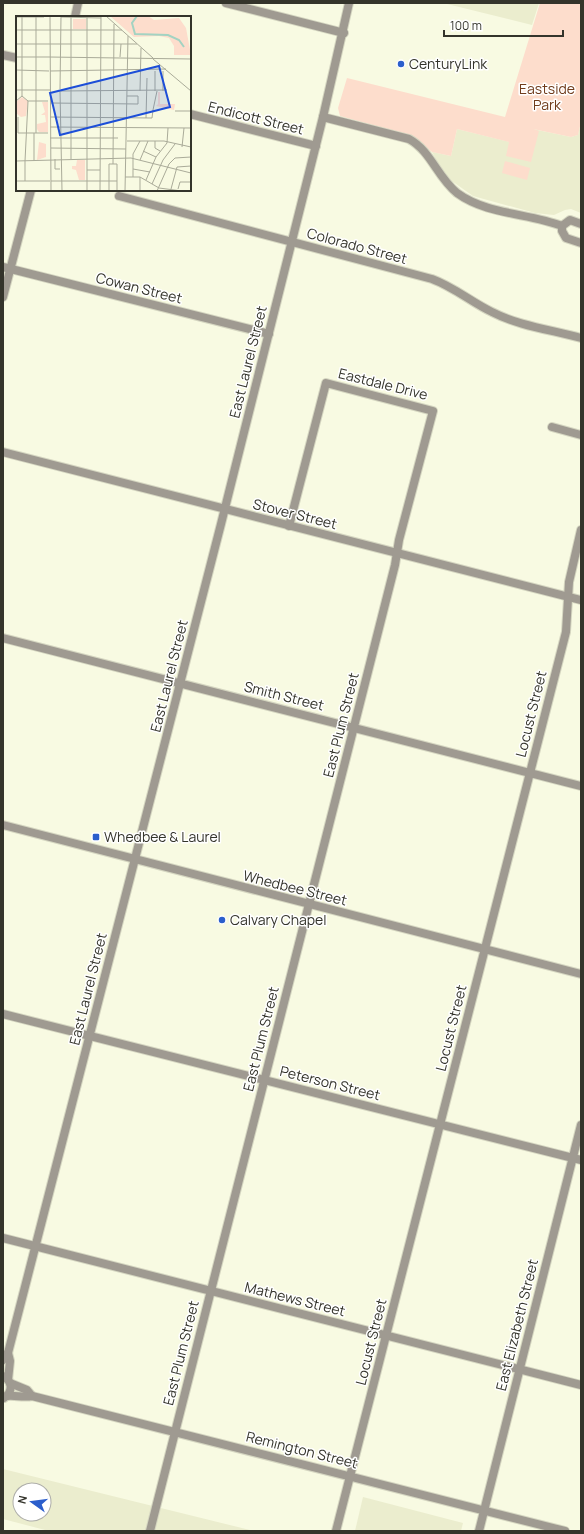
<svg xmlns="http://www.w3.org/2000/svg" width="584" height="1534" font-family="Manrope,sans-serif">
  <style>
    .built { fill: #ebedce; fill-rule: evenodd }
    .park { fill: #fdddcc }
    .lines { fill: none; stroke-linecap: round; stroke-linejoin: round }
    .minor-casing { stroke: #d5d6c1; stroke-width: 10 }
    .minor { stroke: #9f9a91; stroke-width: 8 }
    .poi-dot { fill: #2b5ecc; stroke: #fff; stroke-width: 1.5 }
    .labels { text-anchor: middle; stroke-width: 3; stroke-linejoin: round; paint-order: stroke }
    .poi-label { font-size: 14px; fill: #34342b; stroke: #fff; text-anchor: start }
    .park-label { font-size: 14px; fill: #703c1c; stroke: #fff }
    .street-label { font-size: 14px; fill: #34342b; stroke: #fff }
    .inset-river { fill: none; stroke: #a3d3c2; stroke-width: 2 }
    .inset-road { fill: none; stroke: #aaab99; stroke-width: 1 }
    .view { fill: #1d4ed8; fill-opacity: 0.15; stroke: #1d4ed8; stroke-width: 2 }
    .inset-edge { fill: none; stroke: #34342b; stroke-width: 2 }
  </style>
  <rect width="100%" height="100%" fill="#f8fae2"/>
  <!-- built -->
  <g class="built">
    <polygon points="443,3 539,3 532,25"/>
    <polygon points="581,122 581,213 571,209 565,210 554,215 535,213 473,196 449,179 440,167 432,152 451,156 457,129 510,142 513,134 523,127 571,137 578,135"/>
    <path d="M3,1469l251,62h-205l-46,-12zM20,1490h24v24h-24z"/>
    <polygon points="363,1497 463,1523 461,1531 355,1531"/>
  </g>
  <!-- park -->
  <g class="park">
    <polygon points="540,3 581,3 581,122 578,135 571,137 533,129 539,131 531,162 506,156 509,142 457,129 451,156 432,152 413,136 340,116 338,108 347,78 505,117"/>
    <polygon points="505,161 530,168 527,180 502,173"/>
  </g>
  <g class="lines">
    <!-- minor casing -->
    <g class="minor-casing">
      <g id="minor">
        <polyline points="226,3 344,33"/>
        <polyline points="75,17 78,3"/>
        <polyline points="3,55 17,58"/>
        <polyline points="190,114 316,146"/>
        <path d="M323,117l86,22c22,12 28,38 48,54 30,22 72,20 105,33"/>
        <path d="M119,196l313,83c22,8 39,23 60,33 27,14 60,18 89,26"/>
        <polyline points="581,224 570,220 562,226 562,231 566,238 581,243"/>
        <polyline points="3,267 269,334"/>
        <polyline points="3,297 31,190"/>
        <polyline points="552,427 581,435"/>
        <polyline points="3,452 581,600"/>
        <polyline points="3,638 581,786"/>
        <polyline points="3,825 581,974"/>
        <polyline points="3,1014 581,1160"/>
        <polyline points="3,1238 581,1385"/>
        <polyline points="8,1353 10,1361 8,1380"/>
        <polyline points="3,1360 8,1353 221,524 323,117 349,3"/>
        <path d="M3,1376c10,5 10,16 1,22"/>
        <polyline points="10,1383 27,1390 32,1396"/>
        <path d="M7,1396c9,-1 16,2 25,0l533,135"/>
        <polyline points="150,1531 395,565 399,540 433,411 326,383 289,526"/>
        <polyline points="336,1531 566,632 569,582 581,530"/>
        <polyline points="479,1531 581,1125"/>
      </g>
    </g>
    <!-- minor -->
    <use href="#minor" class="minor"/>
  </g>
  <!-- markers -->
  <g class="poi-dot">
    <circle cx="401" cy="64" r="4"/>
    <rect x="92" y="833" width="8" height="8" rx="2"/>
    <circle cx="222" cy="920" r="4"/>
  </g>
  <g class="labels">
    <!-- poi labels -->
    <g class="poi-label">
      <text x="409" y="69">CenturyLink</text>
      <text x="104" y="842">Whedbee &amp; Laurel</text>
      <text x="230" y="925">Calvary Chapel</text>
    </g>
    <!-- park labels -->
    <g class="park-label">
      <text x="547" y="94">Eastside<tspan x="547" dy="16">Park</tspan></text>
    </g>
    <!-- street labels -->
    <g class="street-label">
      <text transform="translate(256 118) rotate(14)" y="5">Endicott Street</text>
      <text transform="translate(357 246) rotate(15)" y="5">Colorado Street</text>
      <text transform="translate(139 288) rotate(14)" y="5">Cowan Street</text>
      <text transform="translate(248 362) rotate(-76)" y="5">East Laurel Street</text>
      <text transform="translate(383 384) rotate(14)" y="5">Eastdale Drive</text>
      <text transform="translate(295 514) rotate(14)" y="5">Stover Street</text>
      <text transform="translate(169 676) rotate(-76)" y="5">East Laurel Street</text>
      <text transform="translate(284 696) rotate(14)" y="5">Smith Street</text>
      <text transform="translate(531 714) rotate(-76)" y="5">Locust Street</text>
      <text transform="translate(341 725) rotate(-76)" y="5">East Plum Street</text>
      <text transform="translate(295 888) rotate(14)" y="5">Whedbee Street</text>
      <text transform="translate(88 989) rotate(-76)" y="5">East Laurel Street</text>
      <text transform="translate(451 1028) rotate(-76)" y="5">Locust Street</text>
      <text transform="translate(261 1039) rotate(-76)" y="5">East Plum Street</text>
      <text transform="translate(330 1083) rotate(14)" y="5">Peterson Street</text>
      <text transform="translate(295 1299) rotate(14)" y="5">Mathews Street</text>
      <text transform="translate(517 1325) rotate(-76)" y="5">East Elizabeth Street</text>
      <text transform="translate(371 1342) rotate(-76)" y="5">Locust Street</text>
      <text transform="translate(181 1353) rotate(-76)" y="5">East Plum Street</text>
      <text transform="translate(302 1450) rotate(14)" y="5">Remington Street</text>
    </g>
  </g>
  <!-- overview -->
  <g transform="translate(16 16)">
    <rect width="175" height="175" fill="#f8fae2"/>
    <path d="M6,81l6,4 -2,15 -5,1 -5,-4v-11zM26,86h6v30h-9l-2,-3v-5l9,-2 -1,-7h-4l4,-3z" fill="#fdddcc"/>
    <path d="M94,0h38l6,4 25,-2 7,10 5,27h-17v-9l-5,-8 -10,-2 -25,1zM57,3h13v10h-13zM142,76h2v12h15l-1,6 -18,-4 2,-2zM23,126l7,2v13l-9,3zM61,144h8v20h-6l-3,-10 -4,-1v-3h4z" fill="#fdddcc"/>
    <path class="inset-river" d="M121,0l-5,7 3,11 33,1 11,5 5,7"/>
    <path class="inset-road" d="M20,0v117M34,0l1,175M90,0l47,42M0,1h28M45,1l40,1M0,14h106M0,28h121M0,41h33M33,41l142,2M104,41l1,-13M137,43l38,32M0,54l33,1M34,55l116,-2M44,73l1,-73M0,74h34M44,75l2,100M45,75l106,-1M124,75l1,-43M139,75v-20M147,75v-20M6,80v-80M0,85l6,-5 6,5 -3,60M12,85h20M35,87l87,1v-8h-11M137,94l4,-19M159,95h16M2,101v16h30M34,101l102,1 1,-8v2M130,102l1,-40M34,111l141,1M34,122h68M111,125h37l27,6M139,125v7l5,3M166,131l2,-19M35,132l75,1M127,135l13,6M39,143v10h5M55,143v-143M124,144l8,-19M0,145l115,-3 60,15M9,145v20M18,145v-28M97,148l1,-140M117,153l17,3M71,154h13M109,161h15l19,11 23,3M117,161v-23l7,-13M124,161v14M130,164l10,-23 11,-14 1,-15M0,165h34M35,165h66M136,168l11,-24 12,-16M155,173l6,-22 14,-1M162,173l2,-7h11M71,175v-175M84,175l1,-175M93,175v-27h8v27M109,175l3,-155M141,175l12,-27 6,-6 16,-1"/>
    <path class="view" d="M143,50l11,41 -110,28 -10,-42z"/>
    <rect width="175" height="175" class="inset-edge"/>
  </g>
  <!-- border -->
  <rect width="584" height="1534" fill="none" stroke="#34342b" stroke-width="8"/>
  <!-- north arrow -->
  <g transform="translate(32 1502) rotate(284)"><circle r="19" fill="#ffffff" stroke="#aeaeaa"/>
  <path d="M0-3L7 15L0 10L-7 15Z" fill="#2b5ecc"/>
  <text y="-6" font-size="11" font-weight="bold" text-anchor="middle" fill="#34342b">N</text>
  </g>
  <!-- scale -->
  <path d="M444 30v6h119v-6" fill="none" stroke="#34342b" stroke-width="2"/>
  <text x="450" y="30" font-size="12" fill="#34342b" stroke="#ffffff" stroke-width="3" paint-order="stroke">100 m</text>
</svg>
